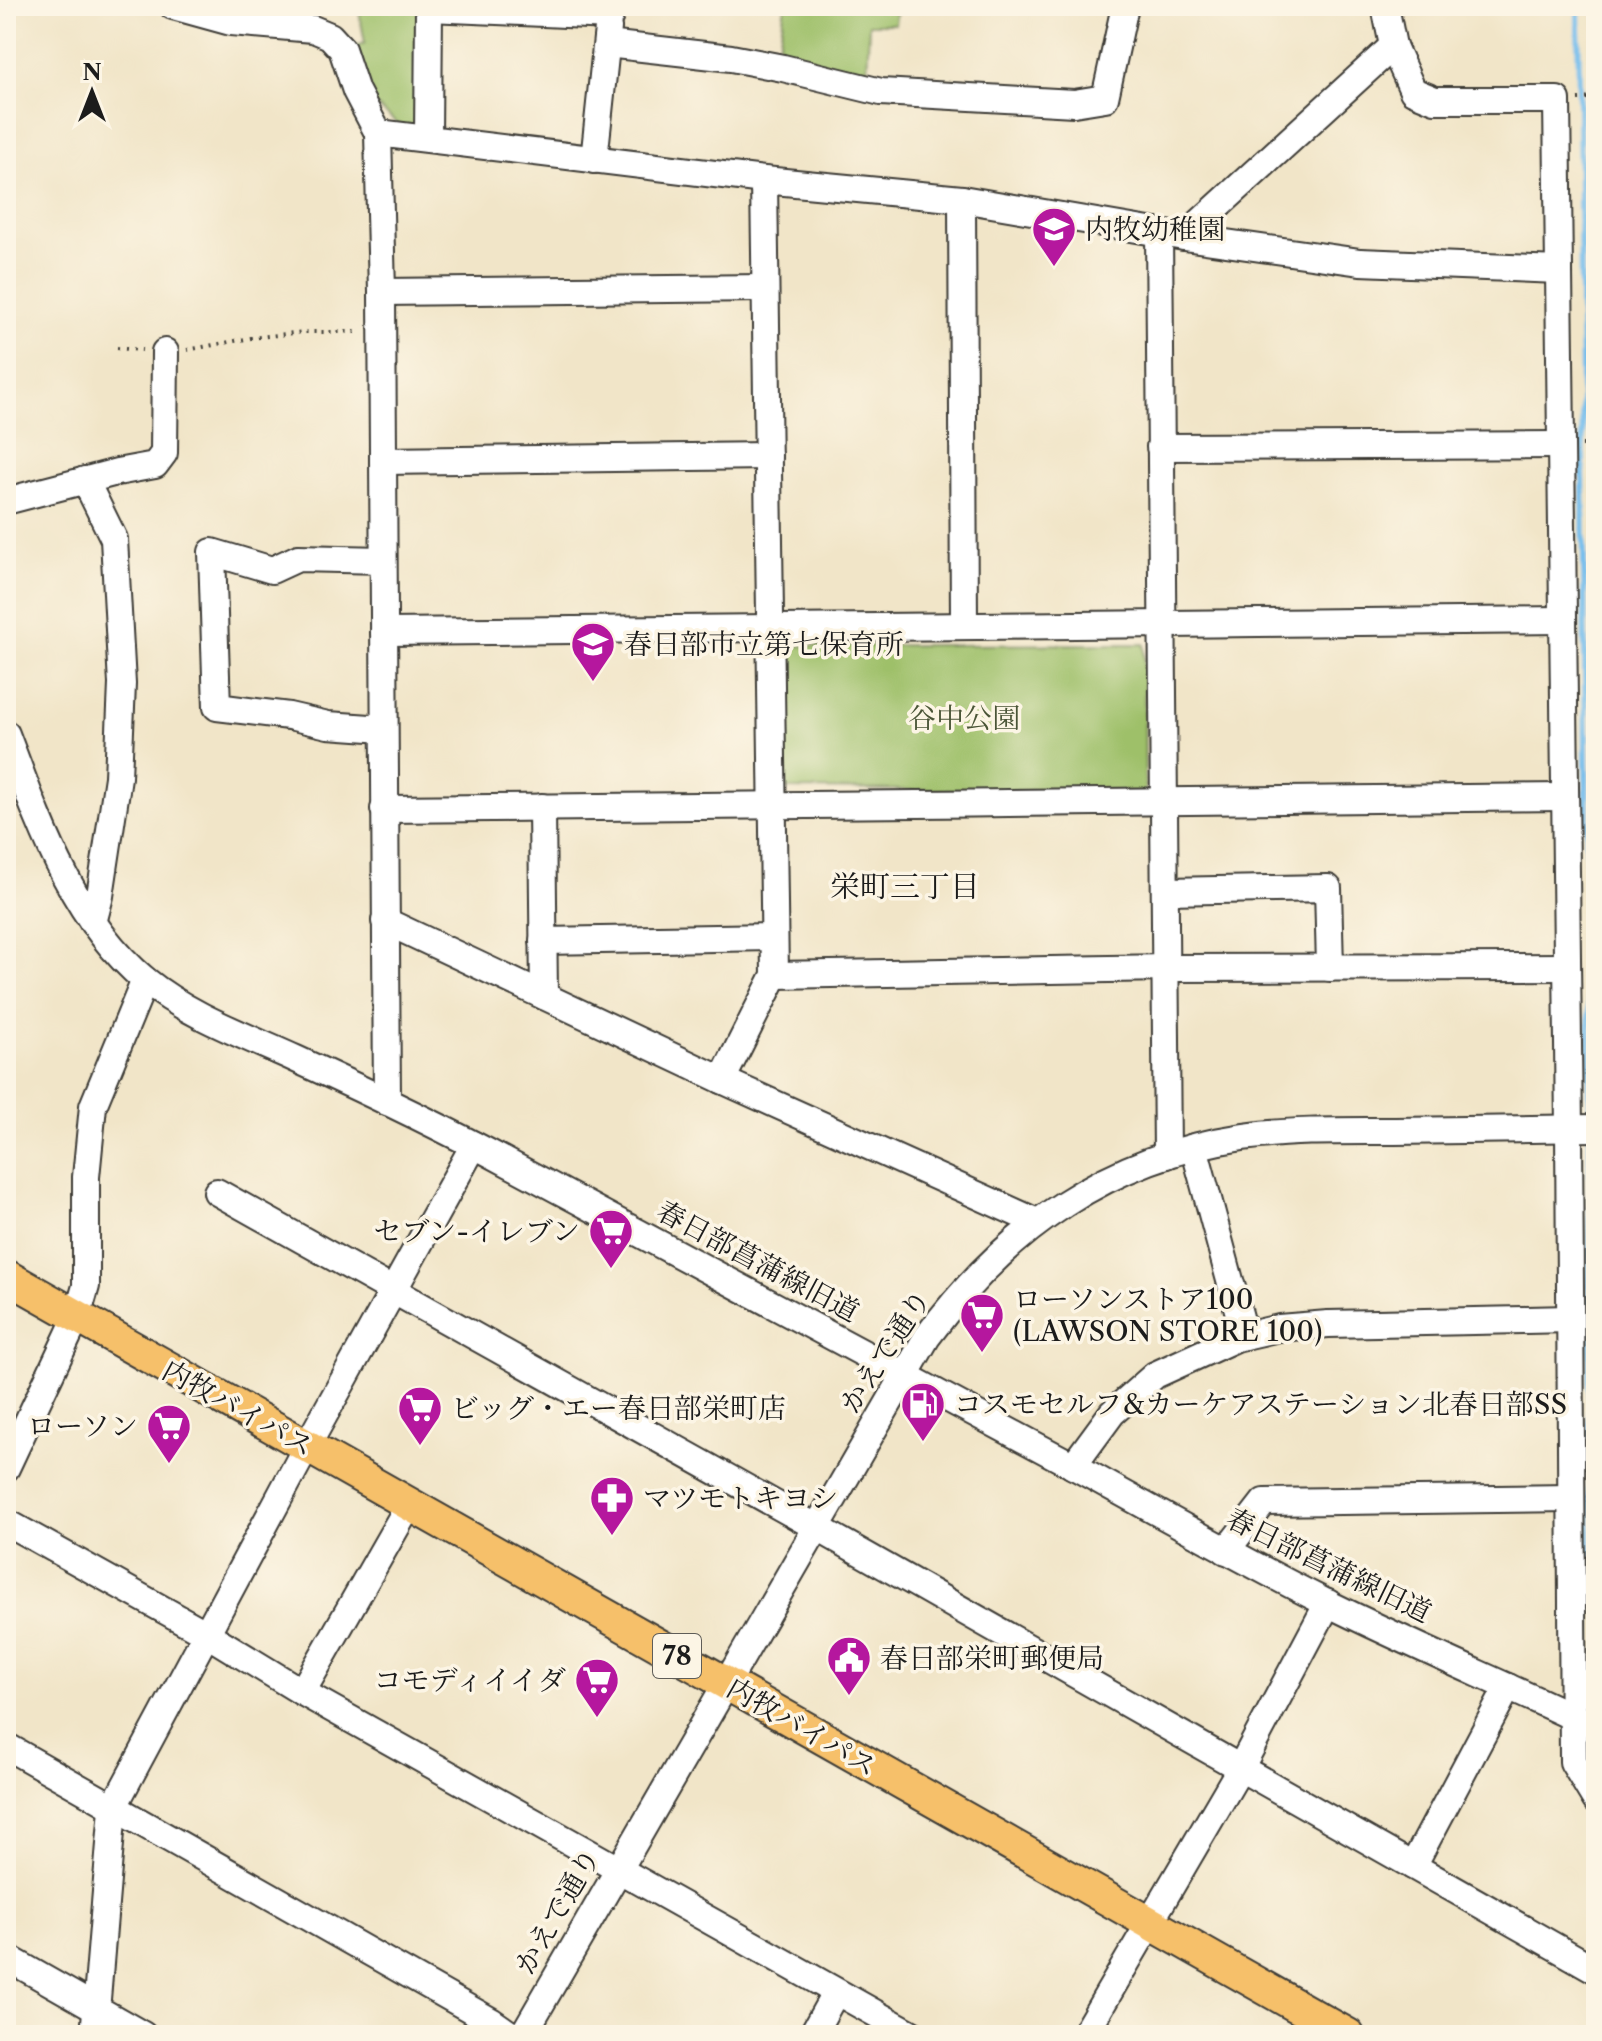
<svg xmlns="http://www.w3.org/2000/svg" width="1602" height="2041" font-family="'Libre Caslon Text','Noto Serif JP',serif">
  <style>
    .green { fill: #9ec069; stroke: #5d6e42; stroke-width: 2 }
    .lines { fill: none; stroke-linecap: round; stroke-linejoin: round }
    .stream { stroke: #75beed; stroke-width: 6 }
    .minor-casing { stroke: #3c3a36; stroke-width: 30 }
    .major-casing { stroke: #3c3a36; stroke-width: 36 }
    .path { stroke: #3c3a36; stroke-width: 4; stroke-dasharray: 2 6; stroke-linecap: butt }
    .minor { stroke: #fff; stroke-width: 26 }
    .major { stroke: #f6c06b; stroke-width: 32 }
    .labels { text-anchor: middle; stroke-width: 7; stroke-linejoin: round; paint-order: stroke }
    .shield { fill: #fcf5e5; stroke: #5f5d58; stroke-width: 2 }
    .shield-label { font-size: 26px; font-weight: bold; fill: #1c1c1c }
    .poi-label { font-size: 28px; fill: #1c1c1c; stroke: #fcf5e5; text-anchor: start }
    .park-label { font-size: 28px; fill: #4a5537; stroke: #fcf5e5 }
    .street-label { font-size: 28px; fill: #1c1c1c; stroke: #fcf5e5 }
    .neighbourhood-label { font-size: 30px; fill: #1c1c1c; stroke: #fcf5e5 }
  </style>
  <rect width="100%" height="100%" fill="#fcf5e5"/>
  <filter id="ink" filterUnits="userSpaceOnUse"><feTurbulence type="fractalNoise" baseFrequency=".0125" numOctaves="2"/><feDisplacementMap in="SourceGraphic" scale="16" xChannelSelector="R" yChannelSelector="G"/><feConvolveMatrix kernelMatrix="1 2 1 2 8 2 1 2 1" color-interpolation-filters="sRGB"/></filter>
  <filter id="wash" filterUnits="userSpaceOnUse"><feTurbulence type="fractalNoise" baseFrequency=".006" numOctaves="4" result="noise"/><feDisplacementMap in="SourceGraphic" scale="32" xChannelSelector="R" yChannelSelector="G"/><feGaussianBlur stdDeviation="1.8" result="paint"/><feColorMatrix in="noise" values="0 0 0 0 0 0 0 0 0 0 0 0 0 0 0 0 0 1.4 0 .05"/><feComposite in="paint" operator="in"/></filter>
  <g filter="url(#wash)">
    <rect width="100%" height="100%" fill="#f1e5c8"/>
    <!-- green -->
    <g class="green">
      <polygon points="358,6 419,6 419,122 404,129 371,101 351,47 365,43"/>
      <polygon points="785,6 897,6 895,24 869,24 867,75 778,52"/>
      <polygon points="1144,644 1145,792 785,789 783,646"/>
    </g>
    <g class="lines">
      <!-- stream -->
      <g class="stream">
        <polyline points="1578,6 1590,1122"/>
        <polyline points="1588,1714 1590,1134"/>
        <polyline points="1587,1730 1587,1753 1591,1770"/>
      </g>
    </g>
  </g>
  <g filter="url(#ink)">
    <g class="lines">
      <!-- minor casing -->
      <g class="minor-casing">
        <g id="minor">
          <polyline points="173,6 231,22 313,29 330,36 342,49 356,91 378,133 382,292 387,1102"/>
          <polyline points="1385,6 1393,46 1413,91 1435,100 1557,100 1569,1129 1573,1762 1596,1800"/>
          <polyline points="429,8 610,16"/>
          <polyline points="607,44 731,58 783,68 881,92 1074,103 1105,98 1125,6"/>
          <polyline points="378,133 764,180 962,199 1184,237 1360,262 1559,270"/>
          <polyline points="428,138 429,6"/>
          <polyline points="594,160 608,28"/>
          <polyline points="962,199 964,626"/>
          <path d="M1159,232c2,307 8,615 8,923"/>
          <polyline points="1184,237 1393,46"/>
          <polyline points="382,292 765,288"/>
          <polyline points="1160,447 1561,445"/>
          <polyline points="383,461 768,456"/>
          <polyline points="85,480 114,539 122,684 118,777 100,896 93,923"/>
          <polyline points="6,501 117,472 155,465 164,453 165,352"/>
          <polyline points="383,560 298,558 272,570 212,552 217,707 289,716 328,725 384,729"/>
          <polyline points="384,632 1563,620"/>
          <path d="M6,734c33,87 65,184 139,246 44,36 101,56 151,79 72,33 144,67 214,105 187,101 375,200 562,301 83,46 166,93 251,136 82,41 167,77 250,116l23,8"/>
          <polyline points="542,807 544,996"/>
          <path d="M384,809c394,-5 787,-6 1181,-12"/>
          <polyline points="1166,891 1328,888 1330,968"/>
          <polyline points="385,921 722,1080 1037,1222"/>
          <polyline points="543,941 774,937"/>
          <polyline points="775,975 1167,968 1567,967"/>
          <polyline points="722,1080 775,975 764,180"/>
          <polyline points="1194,1147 1245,1336"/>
          <polyline points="217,1192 816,1527 1596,1970"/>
          <polyline points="1073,1466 1112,1413 1155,1375 1236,1338 1279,1328 1328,1324 1570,1319"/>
          <polyline points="6,1468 77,1317 86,1286 86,1177 93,1106 145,980"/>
          <polyline points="6,1522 207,1634 302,1692 914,2035"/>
          <polyline points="1226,1551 1264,1502 1571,1498"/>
          <polyline points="302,1692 409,1505"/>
          <polyline points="6,1746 491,2021 511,2035"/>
          <polyline points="1413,1866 1508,1687"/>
          <polyline points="6,1957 143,2035"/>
          <polyline points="94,2035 113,1808 307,1446 474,1145"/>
          <path d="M523,2035l404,-698c80,-108 181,-180 316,-200 50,-7 101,-6 152,-6 67,-1 134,-2 201,-3"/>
          <polyline points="812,2035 836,1992"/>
          <polyline points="1084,2035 1241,1767 1328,1603"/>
        </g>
      </g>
      <!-- major casing -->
      <g class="major-casing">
        <polyline id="major" points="6,1276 1348,2035"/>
      </g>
      <!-- path -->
      <g class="path">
        <polyline points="1578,99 1596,98"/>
        <polyline points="117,348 142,350"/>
        <polyline points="187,350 251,338 303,332 360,332"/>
        <polyline points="1582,445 1596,445"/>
      </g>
      <!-- minor -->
      <use href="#minor" class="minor"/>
      <!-- major -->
      <use href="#major" class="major"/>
    </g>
  </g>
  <!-- icons -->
  <defs>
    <g id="school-pin" transform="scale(2.3)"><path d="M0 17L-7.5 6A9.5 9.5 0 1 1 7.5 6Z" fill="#b5179e" stroke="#fcf5e5"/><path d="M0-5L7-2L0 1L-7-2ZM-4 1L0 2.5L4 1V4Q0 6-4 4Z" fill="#fff"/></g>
    <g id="supermarket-pin" transform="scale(2.3)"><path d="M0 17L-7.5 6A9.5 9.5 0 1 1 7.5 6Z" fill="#b5179e" stroke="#fcf5e5"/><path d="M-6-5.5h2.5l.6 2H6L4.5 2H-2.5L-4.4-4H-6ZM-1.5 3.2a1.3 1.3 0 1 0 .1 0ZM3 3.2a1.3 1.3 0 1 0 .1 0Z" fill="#fff"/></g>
    <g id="fuel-pin" transform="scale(2.3)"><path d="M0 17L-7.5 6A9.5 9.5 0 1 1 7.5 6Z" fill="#b5179e" stroke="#fcf5e5"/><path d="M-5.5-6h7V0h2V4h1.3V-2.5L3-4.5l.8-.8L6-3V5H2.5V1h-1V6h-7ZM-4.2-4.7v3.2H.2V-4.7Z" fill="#fff"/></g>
    <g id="pharmacy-pin" transform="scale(2.3)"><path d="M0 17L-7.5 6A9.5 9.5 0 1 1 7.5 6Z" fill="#b5179e" stroke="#fcf5e5"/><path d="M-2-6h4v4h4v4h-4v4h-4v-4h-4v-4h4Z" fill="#fff"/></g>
    <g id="civic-pin" transform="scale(2.3)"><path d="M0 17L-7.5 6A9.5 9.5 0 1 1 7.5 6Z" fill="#b5179e" stroke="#fcf5e5"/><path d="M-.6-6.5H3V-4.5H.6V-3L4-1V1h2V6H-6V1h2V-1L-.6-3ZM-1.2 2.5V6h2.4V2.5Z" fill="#fff"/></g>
  </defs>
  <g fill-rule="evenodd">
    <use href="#school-pin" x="1054" y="229"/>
    <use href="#school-pin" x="593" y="644"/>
    <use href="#supermarket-pin" x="611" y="1231"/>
    <use href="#supermarket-pin" x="982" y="1315"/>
    <use href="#fuel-pin" x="923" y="1404"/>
    <use href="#supermarket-pin" x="420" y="1408"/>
    <use href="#supermarket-pin" x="169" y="1426"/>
    <use href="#pharmacy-pin" x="612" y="1498"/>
    <use href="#civic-pin" x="849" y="1658"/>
    <use href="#supermarket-pin" x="597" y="1680"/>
  </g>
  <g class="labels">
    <!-- shield labels -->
    <rect class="shield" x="653" y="1634" width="48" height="44" rx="6"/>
    <g class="shield-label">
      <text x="677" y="1665">78</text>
    </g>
    <!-- poi labels -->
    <g class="poi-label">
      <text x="1085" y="239">内牧幼稚園</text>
      <text x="624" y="654">春日部市立第七保育所</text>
      <text x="580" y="1241" text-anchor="end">セブン-イレブン</text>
      <text x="1013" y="1309">ローソンストア100<tspan x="1013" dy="32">(LAWSON STORE 100)</tspan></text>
      <text x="954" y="1414">コスモセルフ&amp;カーケアステーション北春日部SS</text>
      <text x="451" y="1418">ビッグ・エー春日部栄町店</text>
      <text x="138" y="1436" text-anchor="end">ローソン</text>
      <text x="643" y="1508">マツモトキヨシ</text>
      <text x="880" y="1668">春日部栄町郵便局</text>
      <text x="566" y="1690" text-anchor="end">コモディイイダ</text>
    </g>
    <!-- park labels -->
    <g class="park-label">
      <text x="964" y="728">谷中公園</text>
    </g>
    <!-- street labels -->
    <g class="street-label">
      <text transform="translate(758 1261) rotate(28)" y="10">春日部菖蒲線旧道</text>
      <text transform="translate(885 1351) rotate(-57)" y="10">かえで通り</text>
      <text transform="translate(238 1408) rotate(29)" y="10">内牧バイパス</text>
      <text transform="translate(1329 1565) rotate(26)" y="10">春日部菖蒲線旧道</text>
      <text transform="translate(802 1727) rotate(30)" y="10">内牧バイパス</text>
      <text transform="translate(557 1911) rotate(-60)" y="10">かえで通り</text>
    </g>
    <!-- neighbourhood labels -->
    <g class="neighbourhood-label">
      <text x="905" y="897">栄町三丁目</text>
    </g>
  </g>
  <!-- margin -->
  <rect width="1602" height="2041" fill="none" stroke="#fcf5e5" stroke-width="32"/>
  <!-- north arrow -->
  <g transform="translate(92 92)" stroke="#fcf5e5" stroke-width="6" paint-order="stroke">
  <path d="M0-6L14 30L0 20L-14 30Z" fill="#1c1c1c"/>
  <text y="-12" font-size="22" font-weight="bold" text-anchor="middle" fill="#1c1c1c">N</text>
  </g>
</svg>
